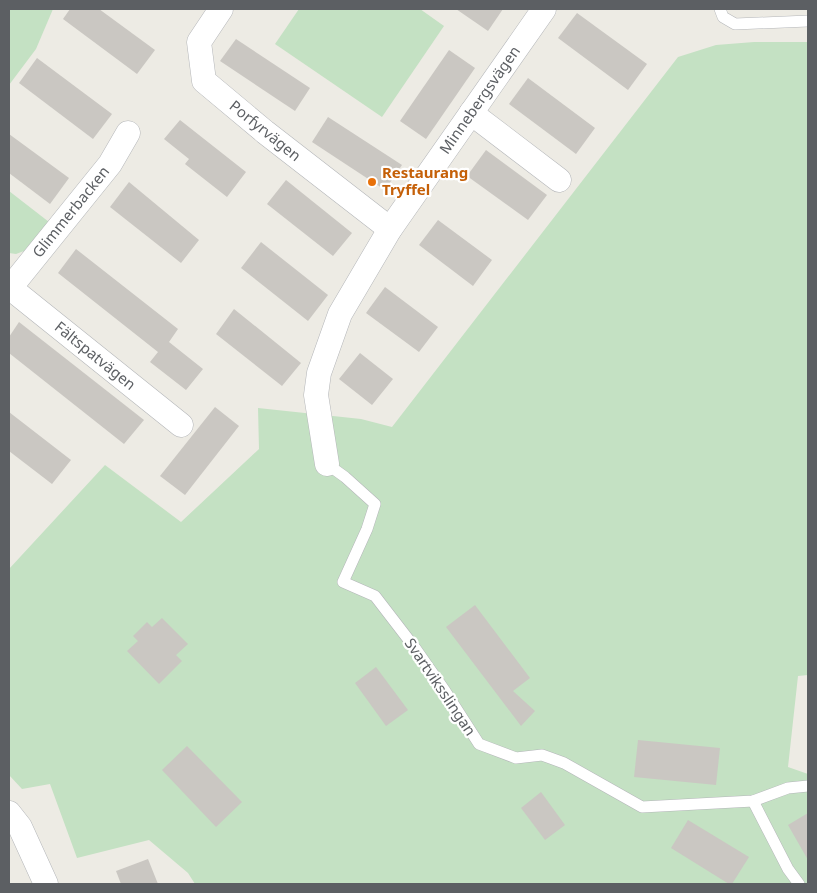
<svg xmlns="http://www.w3.org/2000/svg" width="817" height="893" font-family="'Noto Sans',sans-serif">
  <style>
    .green { fill: #c4e1c3 }
    .building { fill: #cac7c2 }
    .lines { fill: none; stroke-linecap: round; stroke-linejoin: round }
    .service-casing { stroke: #b4b6b9; stroke-width: 12 }
    .minor-casing { stroke: #b4b6b9; stroke-width: 25 }
    .service { stroke: #fff; stroke-width: 11 }
    .minor { stroke: #fff; stroke-width: 24 }
    .food-dot { fill: #e8710a; stroke: #fff; stroke-width: 2 }
    .labels { text-anchor: middle; stroke-width: 4.5; stroke-linejoin: round; paint-order: stroke }
    .street-label { font-size: 15px; fill: #5c5f63; stroke: #fff }
    .food-label { font-size: 15px; font-weight: bold; fill: #c56008; stroke: #fff; text-anchor: start }
  </style>
  <rect width="100%" height="100%" fill="#edebe4"/>
  <!-- green -->
  <g class="green">
    <polygon points="9,9 53,9 36,49 9,85"/>
    <polygon points="299,9 420,9 444,26 382,117 275,44"/>
    <polygon points="754,42 808,42 808,675 798,676 788,767 808,774 808,884 195,884 188,873 149,840 77,858 50,784 22,789 9,775 9,569 105,465 181,522 259,449 258,408 361,419 392,427 678,57 716,45"/>
    <polygon points="9,191 49,222 24,251 16,254 9,253"/>
  </g>
  <!-- building -->
  <g class="building">
    <polygon points="70,9 99,9 155,50 137,74 63,19"/>
    <polygon points="456,9 503,9 488,31"/>
    <polygon points="577,13 647,64 628,90 558,38"/>
    <polygon points="236,39 310,88 295,111 220,61"/>
    <polygon points="449,50 475,68 426,139 400,121"/>
    <polygon points="37,58 112,114 93,139 19,83"/>
    <polygon points="528,78 595,128 576,154 509,104"/>
    <polygon points="328,117 402,165 385,190 312,142"/>
    <polygon points="180,120 246,172 227,197 185,164 189,159 164,139"/>
    <polygon points="9,134 69,178 50,204 9,173"/>
    <polygon points="486,150 547,195 528,220 467,176"/>
    <polygon points="286,180 352,233 333,256 267,204"/>
    <polygon points="129,182 199,240 181,263 110,207"/>
    <polygon points="438,220 492,260 473,286 419,245"/>
    <polygon points="261,242 328,295 308,321 241,268"/>
    <polygon points="76,249 178,329 169,342 203,369 186,390 150,362 158,352 58,273"/>
    <polygon points="385,287 438,327 419,352 366,313"/>
    <polygon points="234,309 301,363 282,386 216,334"/>
    <polygon points="19,322 144,420 124,444 9,353 9,337"/>
    <polygon points="360,353 393,379 372,405 339,379"/>
    <polygon points="215,407 239,426 185,495 160,476"/>
    <polygon points="9,412 71,460 52,484 9,451"/>
    <polygon points="475,605 530,678 513,691 535,711 521,726 446,627"/>
    <polygon points="162,618 188,644 176,655 182,661 159,684 127,651 138,641 133,636 147,622 152,627"/>
    <polygon points="376,667 408,710 386,726 355,683"/>
    <polygon points="638,740 720,748 716,785 634,777"/>
    <polygon points="187,746 242,802 216,827 162,770"/>
    <polygon points="541,792 565,825 545,840 521,808"/>
    <polygon points="808,813 808,860 788,825"/>
    <polygon points="688,820 749,857 732,884 729,884 671,848"/>
    <polygon points="148,859 158,884 121,884 116,871"/>
  </g>
  <g class="lines">
    <!-- service casing -->
    <g class="service-casing">
      <g id="service">
        <polyline points="720,9 723,17 735,24 808,21"/>
        <polyline points="327,464 345,477 375,504 367,529 343,582 375,596 415,648 445,691 479,744 516,758 542,755 564,763 642,807 753,801 788,788 808,786"/>
        <polyline points="753,801 788,869 799,884"/>
      </g>
    </g>
    <!-- minor casing -->
    <g class="minor-casing">
      <g id="minor">
        <polyline points="221,9 199,42 204,81 265,132 390,229"/>
        <polyline points="471,113 559,180"/>
        <polyline points="9,287 181,425"/>
        <polyline points="10,288 110,164 128,133"/>
        <polyline points="327,464 316,395 319,373 340,314 390,229 544,9"/>
        <polyline points="9,813 20,827 46,884"/>
      </g>
    </g>
    <!-- service -->
    <use href="#service" class="service"/>
    <!-- minor -->
    <use href="#minor" class="minor"/>
  </g>
  <!-- markers -->
  <circle class="food-dot" cx="372" cy="182" r="5"/>
  <g class="labels">
    <!-- street labels -->
    <g class="street-label">
      <text transform="translate(480 100) rotate(-55)" y="5">Minnebergsvägen</text>
      <text transform="translate(265 131) rotate(39)" y="5">Porfyrvägen</text>
      <text transform="translate(71 212) rotate(-51)" y="5">Glimmerbacken</text>
      <text transform="translate(95 356) rotate(39)" y="5">Fältspatvägen</text>
      <text transform="translate(440 687) rotate(56)" y="5">Svartviksslingan</text>
    </g>
    <!-- food labels -->
    <g class="food-label">
      <text x="382" y="178">Restaurang<tspan x="382" dy="17">Tryffel</tspan></text>
    </g>
  </g>
  <!-- border -->
  <rect width="817" height="893" fill="none" stroke="#5c5f63" stroke-width="20"/>
</svg>
